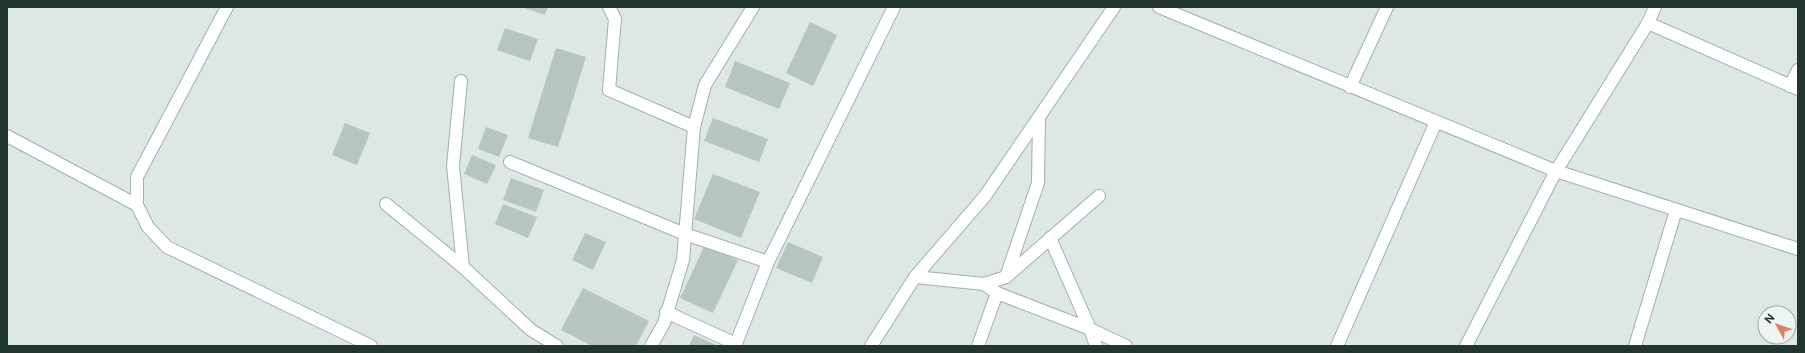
<svg xmlns="http://www.w3.org/2000/svg" width="1805" height="353" font-family="'Public Sans',sans-serif">
  <style>
    .building { fill: #b7c5bf }
    .lines { fill: none; stroke-linecap: round; stroke-linejoin: round }
    .minor-casing { stroke: #a2afaa; stroke-width: 14 }
    .minor { stroke: #fff; stroke-width: 12 }
  </style>
  <rect width="100%" height="100%" fill="#dee8e3"/>
  <!-- building -->
  <g class="building">
    <polygon points="522,7 548,7 545,15"/>
    <polygon points="810,22 837,35 813,86 786,73"/>
    <polygon points="505,28 538,39 530,61 497,50"/>
    <polygon points="556,48 586,57 558,147 528,138"/>
    <polygon points="735,61 790,83 779,109 725,87"/>
    <polygon points="713,118 768,139 759,162 704,141"/>
    <polygon points="345,123 370,133 357,165 332,155"/>
    <polygon points="486,127 508,135 499,157 478,149"/>
    <polygon points="472,155 496,165 487,184 464,174"/>
    <polygon points="713,174 760,192 741,238 694,219"/>
    <polygon points="511,178 544,190 536,212 503,200"/>
    <polygon points="503,204 537,217 528,238 495,224"/>
    <polygon points="585,233 606,242 593,270 572,260"/>
    <polygon points="788,242 823,257 812,283 776,268"/>
    <polygon points="705,245 738,260 713,313 680,298"/>
    <polygon points="583,288 649,321 636,346 592,346 561,330"/>
    <polygon points="694,335 718,346 689,346"/>
  </g>
  <g class="lines">
    <!-- minor casing -->
    <g class="minor-casing">
      <g id="minor">
        <polyline points="227,7 137,177 137,205 148,227 167,247 371,346"/>
        <polyline points="609,7 615,19 609,90 694,127"/>
        <polyline points="1159,7 1556,171 1798,249"/>
        <polyline points="1648,23 1798,89"/>
        <polyline points="461,81 453,166 463,267 531,330 557,346"/>
        <polyline points="1790,86 1798,70"/>
        <polyline points="1350,87 1387,7"/>
        <polyline points="7,136 137,205"/>
        <polyline points="510,162 685,234 768,262"/>
        <polyline points="386,204 463,267"/>
        <polyline points="1050,238 1090,329 1096,346"/>
        <polyline points="915,277 984,284 997,293 1090,329 1126,346"/>
        <polyline points="1006,277 1038,183 1039,117"/>
        <polyline points="984,284 1006,277 1099,196"/>
        <polyline points="666,312 736,344"/>
        <polyline points="651,346 664,323 683,260 694,127 705,85 753,7"/>
        <polyline points="735,346 768,262 894,7"/>
        <polyline points="871,346 915,277 985,196 1114,7"/>
        <polyline points="978,346 997,293"/>
        <polyline points="1337,346 1436,122"/>
        <polyline points="1466,346 1556,171 1648,23 1655,7"/>
        <polyline points="1635,346 1676,210"/>
      </g>
    </g>
    <!-- minor -->
    <use href="#minor" class="minor"/>
  </g>
  <!-- border -->
  <rect width="1805" height="353" fill="none" stroke="#213630" stroke-width="16"/>
  <!-- north arrow -->
  <g transform="translate(1777 325) rotate(310)"><circle r="19" fill="#eef5f1" stroke="#9ca9a4"/>
  <path d="M0-3L7 15L0 10L-7 15Z" fill="#e47e60"/>
  <text y="-6" font-size="11" font-weight="bold" text-anchor="middle" fill="#213630">N</text>
  </g>
</svg>
